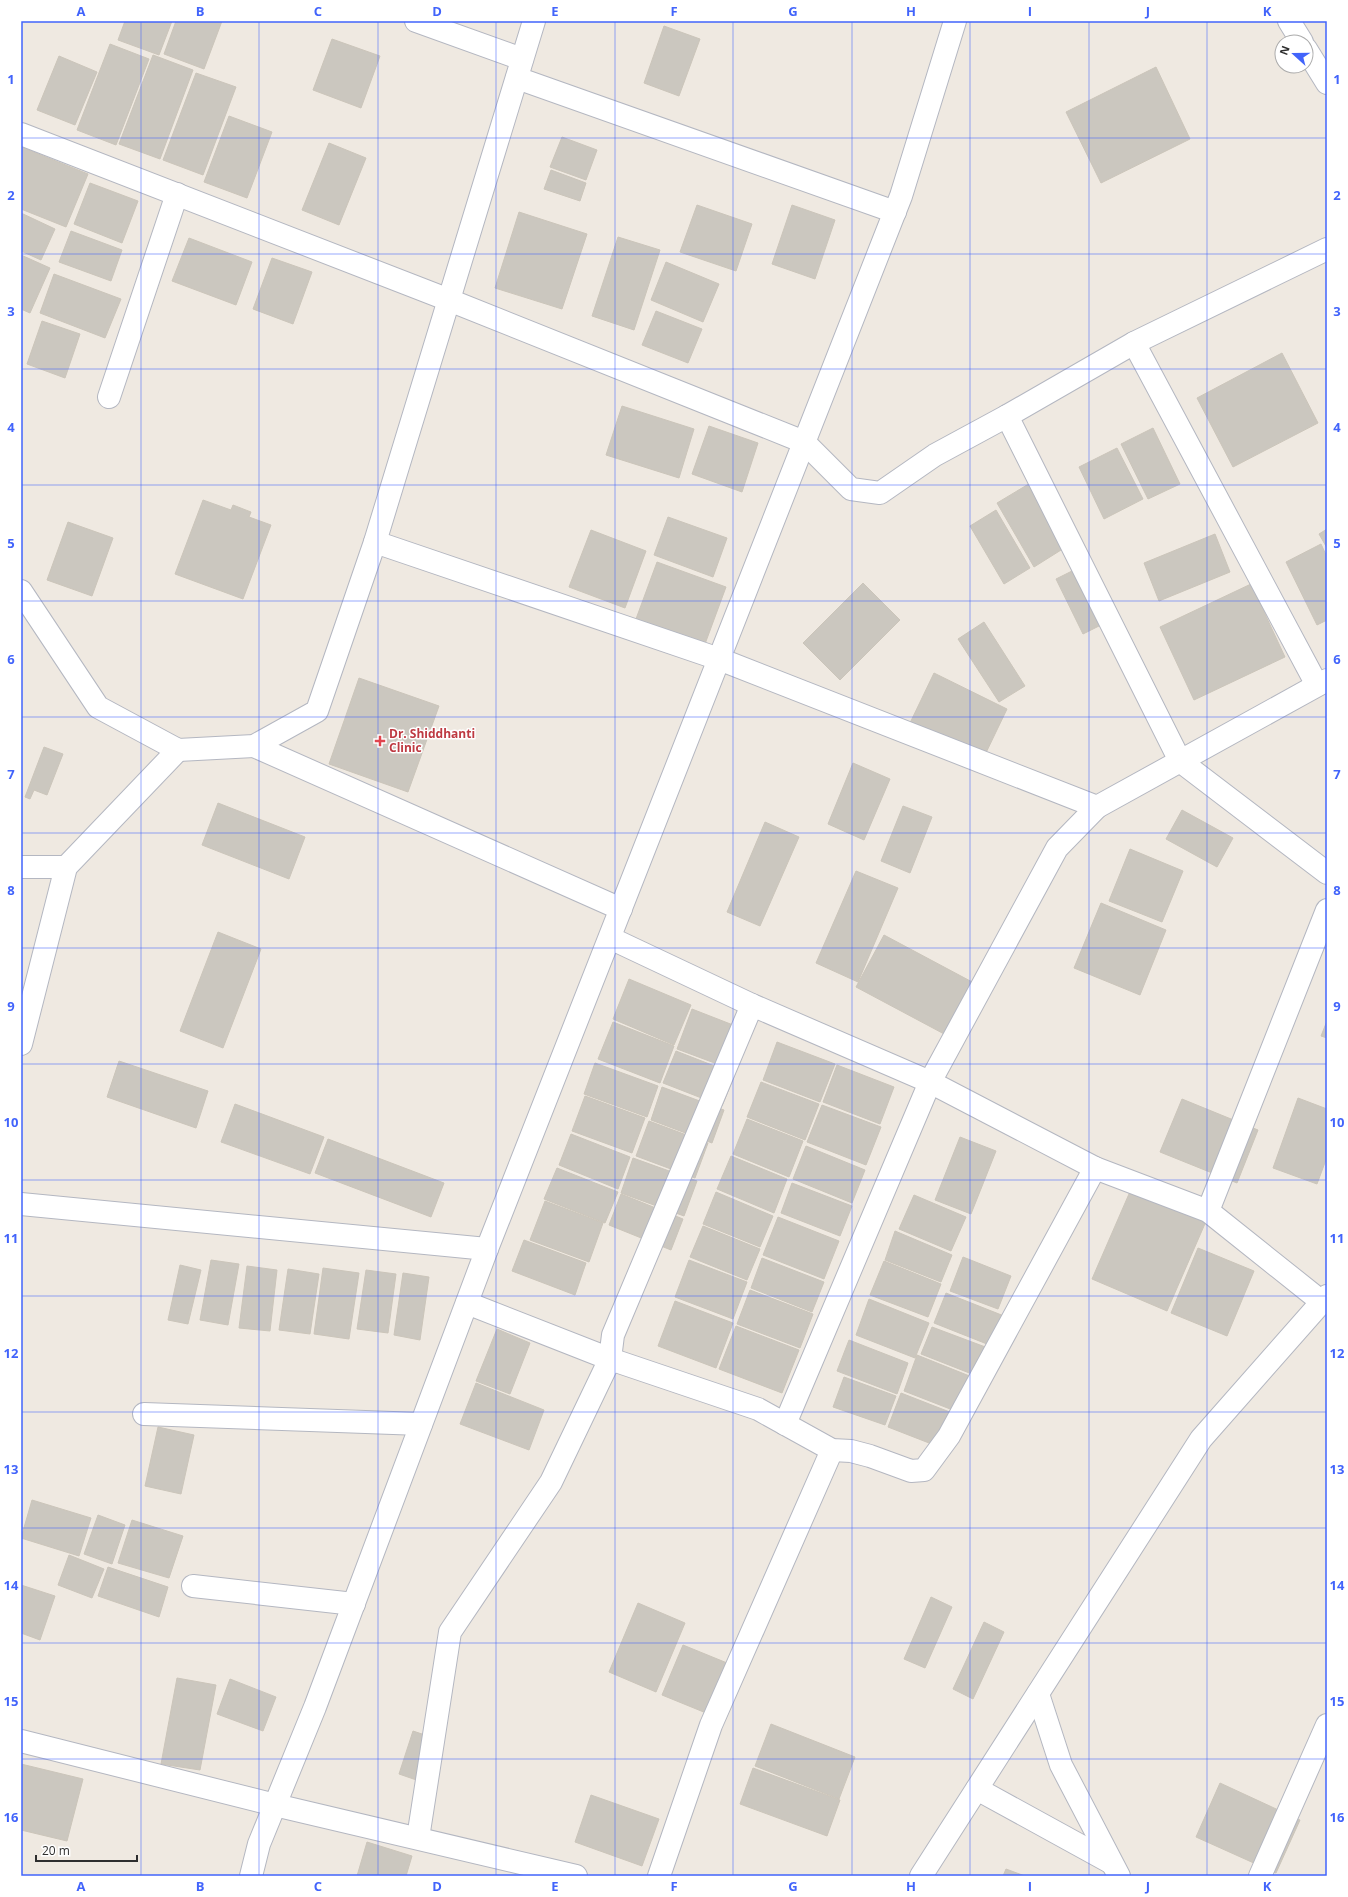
<svg xmlns="http://www.w3.org/2000/svg" width="1348" height="1897" font-family="'Open Sans',sans-serif">
  <style>
    .building { fill: #cbc7bf; stroke: #cbc5ba }
    .lines { fill: none; stroke-linecap: round; stroke-linejoin: round }
    .street-casing { stroke: #b4b7c1; stroke-width: 24 }
    .street { stroke: #fff; stroke-width: 22 }
    .grid { fill: none; stroke: #4264fb; stroke-width: 1; stroke-opacity: 0.55 }
    .health-dot { fill: #e0444e; stroke: #fff; stroke-width: 1.5 }
    .labels { text-anchor: middle; stroke-width: 3; stroke-linejoin: round; paint-order: stroke }
    .health-label { font-size: 12px; font-weight: bold; fill: #be3a42; stroke: #fff; text-anchor: start }
    .neatline { fill: none; stroke: #4264fb; stroke-width: 1.5 }
    .grid-label { font-size: 13px; text-anchor: middle; font-weight: bold; fill: #4264fb }
  </style>
  <rect width="100%" height="100%" fill="#efe9e1"/>
  <!-- building -->
  <g class="building">
    <polygon points="125,21 172,21 159,55 118,40"/>
    <polygon points="176,21 222,21 204,69 164,54"/>
    <polygon points="664,26 700,39 679,96 644,83"/>
    <polygon points="332,39 380,56 361,108 313,90"/>
    <polygon points="110,44 149,59 116,145 77,130"/>
    <polygon points="153,55 193,70 160,159 119,144"/>
    <polygon points="59,56 97,72 75,125 37,110"/>
    <polygon points="1156,67 1190,139 1101,183 1066,112"/>
    <polygon points="196,73 236,87 203,175 163,160"/>
    <polygon points="229,116 272,132 247,198 204,182"/>
    <polygon points="562,137 597,150 586,180 550,167"/>
    <polygon points="329,143 366,158 339,225 302,210"/>
    <polygon points="21,147 88,174 66,227 21,209"/>
    <polygon points="551,170 586,183 580,201 544,189"/>
    <polygon points="90,183 138,201 122,243 74,224"/>
    <polygon points="697,205 752,224 736,271 680,252"/>
    <polygon points="792,205 835,220 815,279 772,264"/>
    <polygon points="519,212 587,234 562,309 495,288"/>
    <polygon points="21,213 55,229 41,260 21,251"/>
    <polygon points="71,231 122,250 111,281 59,262"/>
    <polygon points="618,237 660,250 634,330 592,316"/>
    <polygon points="189,238 252,262 236,305 172,281"/>
    <polygon points="21,255 50,268 30,313 21,309"/>
    <polygon points="272,258 312,272 293,324 253,309"/>
    <polygon points="666,262 719,284 703,322 651,300"/>
    <polygon points="54,274 121,299 105,338 40,313"/>
    <polygon points="656,311 702,329 688,363 642,345"/>
    <polygon points="42,321 80,334 65,378 27,364"/>
    <polygon points="1282,353 1318,423 1233,467 1197,398"/>
    <polygon points="622,406 694,429 679,478 606,455"/>
    <polygon points="709,426 758,443 742,492 692,474"/>
    <polygon points="1153,428 1180,484 1148,499 1121,444"/>
    <polygon points="1117,448 1143,499 1104,519 1079,467"/>
    <polygon points="1032,482 1069,545 1034,567 997,503"/>
    <polygon points="203,500 231,510 233,505 251,512 249,517 271,525 243,599 175,574"/>
    <polygon points="996,510 1030,568 1004,584 970,526"/>
    <polygon points="668,517 727,538 713,577 654,555"/>
    <polygon points="68,522 113,538 92,596 47,580"/>
    <polygon points="1327,529 1327,548 1319,534"/>
    <polygon points="591,530 646,551 625,608 569,587"/>
    <polygon points="1215,534 1230,572 1159,601 1144,563"/>
    <polygon points="1321,544 1327,557 1327,620 1317,625 1286,562"/>
    <polygon points="657,562 726,587 705,644 636,619"/>
    <polygon points="1080,567 1107,622 1083,634 1056,579"/>
    <polygon points="863,583 900,620 840,680 803,643"/>
    <polygon points="1251,584 1285,657 1194,700 1160,627"/>
    <polygon points="984,622 1025,686 999,702 958,639"/>
    <polygon points="934,673 1007,709 983,759 910,723"/>
    <polygon points="359,678 439,706 408,792 329,764"/>
    <polygon points="44,747 63,754 47,795 34,790 30,799 25,797"/>
    <polygon points="853,763 890,779 864,840 828,824"/>
    <polygon points="218,803 305,837 289,879 202,845"/>
    <polygon points="903,806 932,817 910,873 881,861"/>
    <polygon points="1182,810 1233,838 1217,867 1166,839"/>
    <polygon points="765,822 799,837 760,926 727,912"/>
    <polygon points="1130,849 1183,871 1162,922 1109,901"/>
    <polygon points="856,871 898,888 858,982 816,963"/>
    <polygon points="1101,903 1166,930 1140,995 1074,968"/>
    <polygon points="218,932 261,949 223,1048 180,1031"/>
    <polygon points="884,935 974,983 946,1035 856,987"/>
    <polygon points="629,979 691,1005 674,1045 613,1019"/>
    <polygon points="692,1009 751,1032 736,1071 677,1049"/>
    <polygon points="1327,1021 1327,1038 1321,1036"/>
    <polygon points="613,1022 674,1046 660,1083 598,1059"/>
    <polygon points="777,1042 835,1064 820,1102 763,1080"/>
    <polygon points="676,1051 735,1074 722,1106 663,1083"/>
    <polygon points="119,1061 208,1091 196,1128 107,1097"/>
    <polygon points="595,1063 658,1086 647,1117 584,1094"/>
    <polygon points="837,1065 894,1087 880,1124 823,1102"/>
    <polygon points="761,1082 819,1104 805,1140 747,1117"/>
    <polygon points="662,1087 724,1110 712,1143 651,1120"/>
    <polygon points="585,1096 645,1118 632,1153 572,1131"/>
    <polygon points="1298,1098 1327,1109 1327,1157 1317,1184 1273,1168"/>
    <polygon points="1182,1099 1258,1130 1237,1183 1160,1152"/>
    <polygon points="235,1104 324,1137 310,1174 221,1142"/>
    <polygon points="822,1105 881,1127 866,1165 807,1142"/>
    <polygon points="747,1119 803,1141 789,1177 733,1154"/>
    <polygon points="649,1121 708,1143 695,1178 636,1156"/>
    <polygon points="571,1134 630,1157 618,1189 559,1165"/>
    <polygon points="960,1137 996,1151 971,1214 935,1200"/>
    <polygon points="328,1139 444,1183 431,1217 315,1173"/>
    <polygon points="806,1146 865,1170 852,1203 793,1179"/>
    <polygon points="731,1156 787,1179 774,1213 717,1189"/>
    <polygon points="633,1158 697,1181 684,1216 621,1193"/>
    <polygon points="557,1168 618,1192 605,1223 544,1199"/>
    <polygon points="792,1183 852,1206 840,1236 781,1213"/>
    <polygon points="1132,1187 1207,1219 1167,1311 1092,1279"/>
    <polygon points="716,1192 773,1216 760,1247 703,1224"/>
    <polygon points="621,1194 683,1219 671,1250 609,1225"/>
    <polygon points="914,1195 966,1217 951,1251 899,1229"/>
    <polygon points="545,1201 603,1223 589,1262 530,1240"/>
    <polygon points="778,1217 839,1241 824,1279 763,1255"/>
    <polygon points="703,1226 760,1249 747,1280 690,1257"/>
    <polygon points="895,1231 952,1255 941,1282 885,1260"/>
    <polygon points="524,1240 586,1263 575,1295 512,1271"/>
    <polygon points="1198,1248 1254,1271 1227,1336 1171,1313"/>
    <polygon points="963,1257 1011,1276 998,1309 950,1291"/>
    <polygon points="762,1258 824,1282 812,1312 751,1288"/>
    <polygon points="211,1260 239,1264 228,1325 200,1320"/>
    <polygon points="689,1260 747,1282 733,1319 675,1297"/>
    <polygon points="884,1261 941,1284 928,1317 870,1295"/>
    <polygon points="180,1265 201,1270 188,1324 168,1320"/>
    <polygon points="247,1266 277,1270 270,1331 239,1328"/>
    <polygon points="323,1268 359,1273 349,1339 314,1334"/>
    <polygon points="288,1269 319,1274 310,1334 279,1330"/>
    <polygon points="366,1270 396,1274 388,1333 357,1329"/>
    <polygon points="403,1273 429,1277 420,1340 394,1335"/>
    <polygon points="750,1290 813,1314 800,1348 737,1324"/>
    <polygon points="946,1293 1004,1316 992,1346 934,1323"/>
    <polygon points="869,1299 929,1323 915,1358 856,1335"/>
    <polygon points="675,1301 733,1323 716,1368 658,1346"/>
    <polygon points="736,1326 799,1350 782,1393 719,1369"/>
    <polygon points="932,1327 988,1348 977,1376 921,1354"/>
    <polygon points="497,1329 530,1343 510,1394 476,1381"/>
    <polygon points="849,1340 908,1363 897,1394 837,1371"/>
    <polygon points="917,1355 977,1379 963,1414 904,1391"/>
    <polygon points="844,1377 896,1396 885,1425 833,1407"/>
    <polygon points="476,1383 544,1410 529,1450 460,1424"/>
    <polygon points="901,1393 960,1416 947,1450 888,1427"/>
    <polygon points="158,1427 194,1435 181,1494 145,1486"/>
    <polygon points="32,1500 91,1518 79,1556 21,1538"/>
    <polygon points="98,1515 125,1525 112,1564 84,1554"/>
    <polygon points="132,1520 183,1536 169,1578 118,1563"/>
    <polygon points="69,1555 104,1569 92,1598 58,1585"/>
    <polygon points="108,1567 168,1587 159,1617 98,1596"/>
    <polygon points="21,1585 55,1596 40,1640 21,1633"/>
    <polygon points="931,1597 952,1607 925,1668 904,1659"/>
    <polygon points="638,1603 685,1623 656,1692 609,1672"/>
    <polygon points="984,1622 1004,1632 973,1699 953,1689"/>
    <polygon points="683,1645 732,1665 711,1715 662,1695"/>
    <polygon points="177,1678 216,1685 200,1770 161,1764"/>
    <polygon points="230,1679 276,1697 263,1731 217,1714"/>
    <polygon points="771,1724 855,1757 839,1799 755,1766"/>
    <polygon points="413,1731 443,1741 428,1784 399,1774"/>
    <polygon points="21,1764 83,1779 67,1841 21,1830"/>
    <polygon points="753,1768 840,1800 827,1836 740,1804"/>
    <polygon points="1220,1783 1300,1820 1276,1873 1196,1837"/>
    <polygon points="591,1795 659,1819 642,1866 575,1842"/>
    <polygon points="367,1842 412,1856 406,1876 357,1876"/>
    <polygon points="1006,1869 1025,1876 1003,1876"/>
  </g>
  <g class="lines">
    <!-- street casing -->
    <g class="street-casing">
      <g id="street">
        <polyline points="416,21 522,59"/>
        <polyline points="1289,21 1302,42"/>
        <polyline points="1306,49 1327,83"/>
        <polyline points="517,78 895,212"/>
        <polyline points="21,134 449,300 804,442 851,489 880,493 935,455 1007,416 1134,343 1327,249"/>
        <polyline points="1134,343 1317,685"/>
        <polyline points="109,397 177,194"/>
        <polyline points="1007,416 1180,761 1327,873"/>
        <polyline points="375,542 719,659 1097,807 1327,680"/>
        <polyline points="21,591 98,707 178,750 254,746 317,711 375,542 534,21"/>
        <polyline points="254,746 621,909"/>
        <polyline points="21,867 66,867"/>
        <polyline points="610,938 752,1005 930,1082 1095,1168 1208,1211 1322,1302"/>
        <polyline points="21,1044 66,867 178,750"/>
        <polyline points="21,1204 487,1249"/>
        <polyline points="1208,1211 1327,910"/>
        <polyline points="467,1303 610,1359 758,1409 832,1450 851,1451 870,1456 911,1471 924,1470 949,1436 1095,1168"/>
        <polyline points="144,1414 421,1424"/>
        <polyline points="785,1424 930,1082 1057,848 1097,807"/>
        <polyline points="193,1586 354,1604"/>
        <polyline points="1038,1694 1061,1765 1119,1876"/>
        <polyline points="21,1741 275,1805 576,1876"/>
        <polyline points="977,1789 1110,1862"/>
        <polyline points="418,1838 450,1632 551,1482 610,1359 613,1335 752,1005"/>
        <polyline points="251,1876 259,1844 315,1707 487,1249 901,196 955,21"/>
        <polyline points="659,1876 711,1725 832,1450"/>
        <polyline points="921,1876 1201,1439 1327,1296"/>
        <polyline points="1260,1876 1327,1725"/>
      </g>
    </g>
    <!-- street -->
    <use href="#street" class="street"/>
  </g>
  <!-- grid -->
  <path class="grid" d="M141,21v1855M259,21v1855M378,21v1855M496,21v1855M615,21v1855M733,21v1855M852,21v1855M970,21v1855M1089,21v1855M1207,21v1855M21,138h1306M21,254h1306M21,369h1306M21,485h1306M21,601h1306M21,717h1306M21,833h1306M21,948h1306M21,1064h1306M21,1180h1306M21,1296h1306M21,1412h1306M21,1528h1306M21,1643h1306M21,1759h1306"/>
  <!-- markers -->
  <path class="health-dot" d="M378 735h4v4h4v4h-4v4h-4v-4h-4v-4h4z"/>
  <g class="labels">
    <!-- health labels -->
    <g class="health-label">
      <text x="389" y="738">Dr. Shiddhanti<tspan x="389" dy="14">Clinic</tspan></text>
    </g>
  </g>
  <!-- border -->
  <rect width="1348" height="1897" fill="none" stroke="#ffffff" stroke-width="44"/>
  <!-- north arrow -->
  <g transform="translate(1294 54) rotate(291)"><circle r="19" fill="#ffffff" stroke="#ababab"/>
  <path d="M0-3L7 15L0 10L-7 15Z" fill="#4264fb"/>
  <text y="-6" font-size="11" font-weight="bold" text-anchor="middle" fill="#2e2e2e">N</text>
  </g>
  <!-- scale -->
  <path d="M36 1855v6h101v-6" fill="none" stroke="#2e2e2e" stroke-width="2"/>
  <text x="42" y="1855" font-size="12" fill="#2e2e2e" stroke="#ffffff" stroke-width="3" paint-order="stroke">20 m</text>
  <rect x="22" y="22" width="1304" height="1853" class="neatline"/>
  <g class="grid-label">
    <text x="81" y="16">A</text>
    <text x="200" y="16">B</text>
    <text x="318" y="16">C</text>
    <text x="437" y="16">D</text>
    <text x="555" y="16">E</text>
    <text x="674" y="16">F</text>
    <text x="793" y="16">G</text>
    <text x="911" y="16">H</text>
    <text x="1030" y="16">I</text>
    <text x="1148" y="16">J</text>
    <text x="1267" y="16">K</text>
    <text x="11" y="84">1</text>
    <text x="1337" y="84">1</text>
    <text x="11" y="200">2</text>
    <text x="1337" y="200">2</text>
    <text x="11" y="316">3</text>
    <text x="1337" y="316">3</text>
    <text x="11" y="432">4</text>
    <text x="1337" y="432">4</text>
    <text x="11" y="548">5</text>
    <text x="1337" y="548">5</text>
    <text x="11" y="664">6</text>
    <text x="1337" y="664">6</text>
    <text x="11" y="779">7</text>
    <text x="1337" y="779">7</text>
    <text x="11" y="895">8</text>
    <text x="1337" y="895">8</text>
    <text x="11" y="1011">9</text>
    <text x="1337" y="1011">9</text>
    <text x="11" y="1127">10</text>
    <text x="1337" y="1127">10</text>
    <text x="11" y="1243">11</text>
    <text x="1337" y="1243">11</text>
    <text x="11" y="1358">12</text>
    <text x="1337" y="1358">12</text>
    <text x="11" y="1474">13</text>
    <text x="1337" y="1474">13</text>
    <text x="11" y="1590">14</text>
    <text x="1337" y="1590">14</text>
    <text x="11" y="1706">15</text>
    <text x="1337" y="1706">15</text>
    <text x="11" y="1822">16</text>
    <text x="1337" y="1822">16</text>
    <text x="81" y="1891">A</text>
    <text x="200" y="1891">B</text>
    <text x="318" y="1891">C</text>
    <text x="437" y="1891">D</text>
    <text x="555" y="1891">E</text>
    <text x="674" y="1891">F</text>
    <text x="793" y="1891">G</text>
    <text x="911" y="1891">H</text>
    <text x="1030" y="1891">I</text>
    <text x="1148" y="1891">J</text>
    <text x="1267" y="1891">K</text>
  </g>
</svg>
